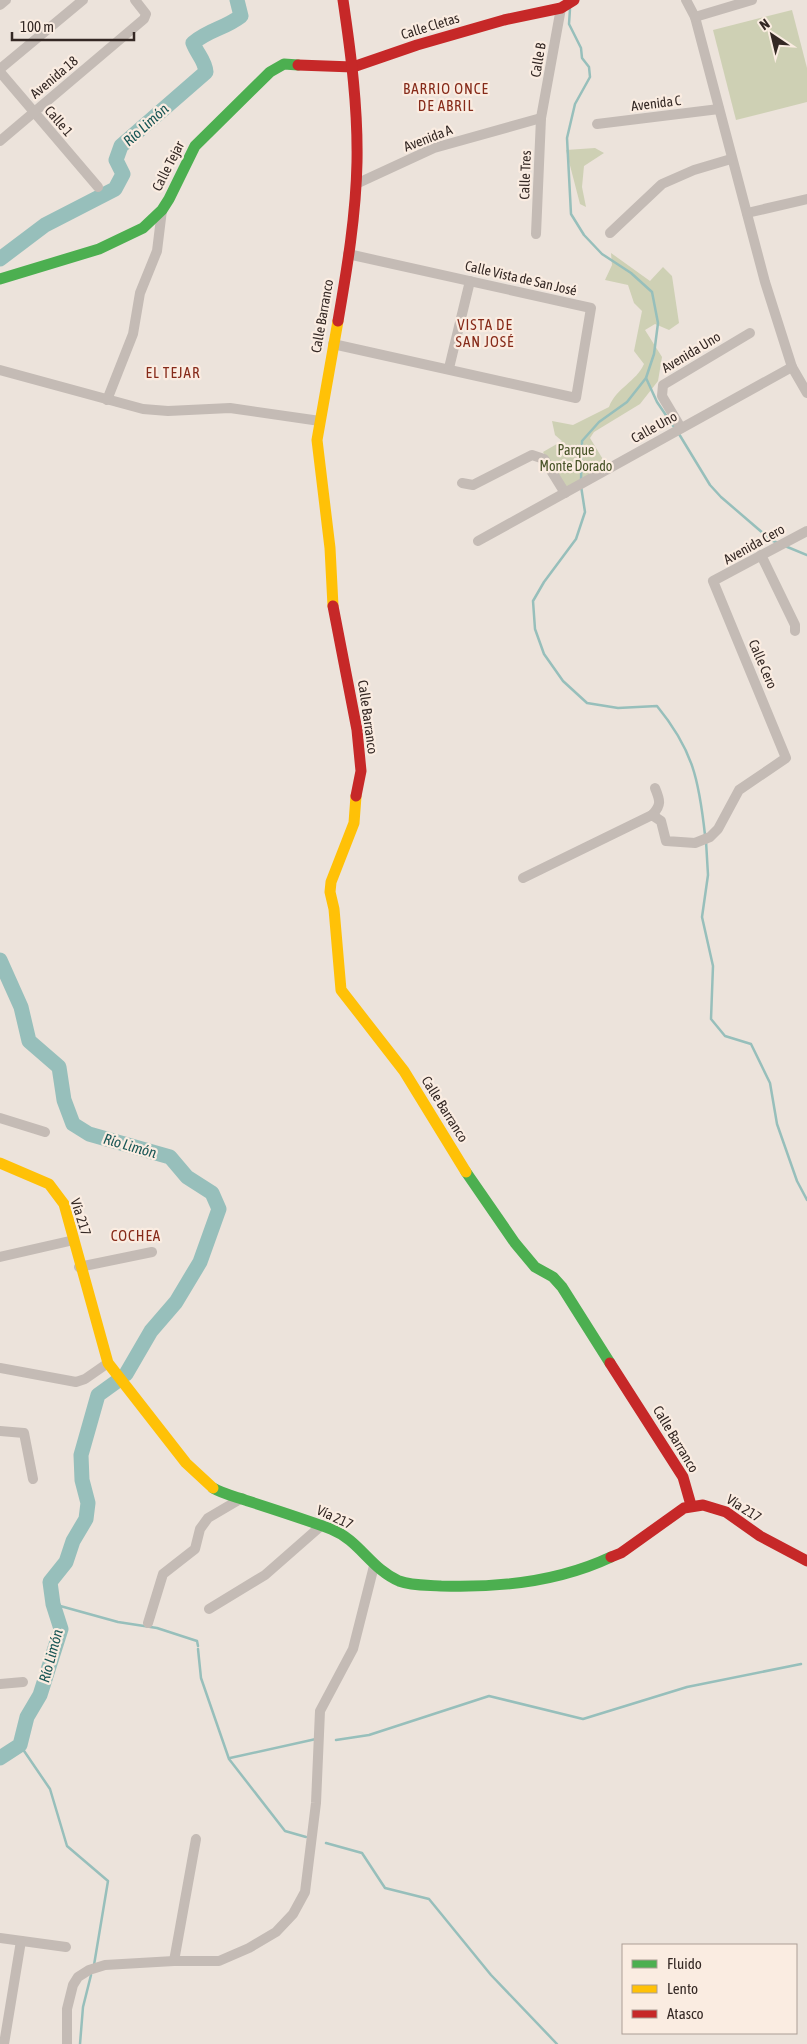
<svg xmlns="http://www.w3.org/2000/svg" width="807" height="2044" font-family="'Asap Condensed',sans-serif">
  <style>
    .green { fill: #ced0b4 }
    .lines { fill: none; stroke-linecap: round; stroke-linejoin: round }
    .stream { stroke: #97bfbb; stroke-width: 2.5 }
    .river { stroke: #97bfbb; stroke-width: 15 }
    .street { stroke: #c4bbb5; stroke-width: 10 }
    .fast { stroke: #4caf50; stroke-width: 11 }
    .slow { stroke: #ffc107; stroke-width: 11 }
    .jam { stroke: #c62828; stroke-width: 11 }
    .labels { text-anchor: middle; stroke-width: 4.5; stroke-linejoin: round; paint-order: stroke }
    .street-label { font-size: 14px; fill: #342824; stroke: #faece1 }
    .park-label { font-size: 14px; fill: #475327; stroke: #faece1 }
    .neighbourhood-label { font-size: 15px; letter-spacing: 1px; fill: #862a19; stroke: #faece1 }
    .water-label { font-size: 15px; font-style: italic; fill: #185655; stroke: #faece1 }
  </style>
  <rect width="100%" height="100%" fill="#ece3db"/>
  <!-- green -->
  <g class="green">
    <polygon points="792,10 807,68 807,102 736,120 713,30"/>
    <polygon points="595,148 604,153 584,166 582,187 586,207 580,204 566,150"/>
    <path d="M611,253l39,28 13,-14 9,9 7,47 -10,7 -14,-6 -10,6 17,27 -4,24 -18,23 -46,28 -4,6 17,28 -40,21 -4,-2 -20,-33 19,-11 -7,-6 -3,-14 21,4 36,-18c7,-19 27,-25 35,-43l-10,-13 8,-40 -8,-8 -6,-18 -23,-5 7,-15z"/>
  </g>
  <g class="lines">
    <!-- stream -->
    <g class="stream">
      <polyline points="570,9 569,24 581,48 582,58 589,67 590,77 575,104 567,138 571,214 584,235 602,254 631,273 652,292 658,323 654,354 646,378 627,402 599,422 582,441 581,480"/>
      <polyline points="646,378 657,402 676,430"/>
      <polyline points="679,434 710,485 721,497 771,540 778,543"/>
      <path d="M581,486l4,26 -9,27 -32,43 -11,19 2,28 9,25 19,27 24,22 31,5 39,-2c36,44 42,74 48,129"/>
      <polyline points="785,546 807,555"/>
      <polyline points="706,841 708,875 702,917 713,966 711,1019 725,1036 751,1044 770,1083 777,1124 797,1181 807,1200"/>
      <polyline points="53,1604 118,1622 157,1628 197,1641 198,1646"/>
      <polyline points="198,1649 201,1678 229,1759 285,1831 306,1837"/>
      <polyline points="336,1740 369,1735 489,1696 583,1719 687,1687 801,1664"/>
      <polyline points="20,1745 50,1789 67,1846 108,1881 94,1965"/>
      <polyline points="230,1758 316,1739"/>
      <polyline points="326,1843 362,1853 385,1888 429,1899 491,1975 557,2044"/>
      <polyline points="80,2044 83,2007 91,1975"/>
    </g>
    <!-- river -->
    <g class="river">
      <path d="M0,259l45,-34 70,-36 8,-15 -7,-14 5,-14 85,-74c-1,-12 -9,-18 -13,-29 17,-14 31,-14 48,-27l-4,-16"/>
      <polyline points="0,960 21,1007 29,1041 59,1067 64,1100 73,1124 89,1134 170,1157 187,1177 212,1193 219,1209 200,1262 176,1302 151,1331 126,1374"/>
      <polyline points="0,1758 20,1745 27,1717 40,1695 61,1629 53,1604 50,1582 66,1562 73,1541 86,1519 88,1503 82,1480 81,1455 98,1395 116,1382"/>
    </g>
    <!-- street -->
    <g class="street">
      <polyline points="686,0 695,17 765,282 792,367 807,393"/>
      <polyline points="0,5 6,0"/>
      <polyline points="695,17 752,0"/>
      <polyline points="0,69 83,0"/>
      <polyline points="0,72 98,187"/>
      <polyline points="597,124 719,109"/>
      <polyline points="0,141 144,19 146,14 135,0"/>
      <polyline points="356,184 434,148 541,118"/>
      <polyline points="747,213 807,199"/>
      <polyline points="610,233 662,184 694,170 731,159"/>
      <polyline points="536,234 541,118 561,8"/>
      <polyline points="333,344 576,398 591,308 348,254"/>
      <polyline points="449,368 470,281"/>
      <polyline points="0,370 143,409 168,411 230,408 320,421"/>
      <polyline points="107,400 133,334 140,293 157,251 162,210"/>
      <polyline points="681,428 662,396 663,385 750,333"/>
      <polyline points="462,483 473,485 532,455 544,459 565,493"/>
      <polyline points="478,541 792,367"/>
      <polyline points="761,555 795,625 795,631"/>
      <path d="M652,815c10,-10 8,-15 3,-27"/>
      <polyline points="523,878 652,815 661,821 666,841 695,843 710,837 718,829 739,790 786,758 713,581 807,531"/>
      <polyline points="0,1118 45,1132"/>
      <polyline points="0,1257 74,1240"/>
      <polyline points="79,1267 152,1252"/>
      <polyline points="0,1368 76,1382 85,1379 108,1363"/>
      <polyline points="0,1431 24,1433 33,1479"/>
      <polyline points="209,1609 265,1575 322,1525"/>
      <polyline points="148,1623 163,1574 195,1549 200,1529 208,1518 242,1498"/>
      <polyline points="0,1684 23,1682"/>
      <polyline points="0,1938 66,1947"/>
      <polyline points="174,1961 196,1839"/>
      <polyline points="4,2044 21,1941"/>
      <polyline points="67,2044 67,2009 73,1985 78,1977 89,1970 105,1965 174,1961 219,1961 249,1948 276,1932 293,1914 305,1892 316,1803 320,1711 353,1649 374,1566"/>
    </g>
    <!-- fast -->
    <g class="fast">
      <polyline points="0,279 99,249 143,228 162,210 169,199 195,146 270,72 284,64 298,65"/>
      <polyline points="466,1172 515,1243 535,1267 553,1277 562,1287 610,1363"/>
      <path d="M213,1488c10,6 24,9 35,13 28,9 56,18 83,28 28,11 40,40 68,52 13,5 29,4 42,5 57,2 117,-4 170,-29"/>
    </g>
    <!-- slow -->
    <g class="slow">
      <polyline points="333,606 330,548 317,440 338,321"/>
      <polyline points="356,796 354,823 331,882 330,892 334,909 341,990 404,1071 466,1172"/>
      <polyline points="0,1163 49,1184 64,1204 108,1363 186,1463 213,1488"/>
    </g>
    <!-- jam -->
    <g class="jam">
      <polyline points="298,65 353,67 417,45 504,20 561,8 574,0"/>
      <path d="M338,321c9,-52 18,-106 19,-159 1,-54 -6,-108 -14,-162"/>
      <polyline points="333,606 357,730 361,771 356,796"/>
      <polyline points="610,1363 683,1477 691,1505"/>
      <polyline points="611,1557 621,1553 684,1508 703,1505 726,1512 760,1536 807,1561"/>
    </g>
  </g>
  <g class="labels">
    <!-- street labels -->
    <g class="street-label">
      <text transform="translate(430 26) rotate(-17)" y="5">Calle Cletas</text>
      <text transform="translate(538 60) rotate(-80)" y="5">Calle B</text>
      <text transform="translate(54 77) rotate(-40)" y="5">Avenida 18</text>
      <text transform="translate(656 103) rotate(-7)" y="5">Avenida C</text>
      <text transform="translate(59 121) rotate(49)" y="5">Calle 1</text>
      <text transform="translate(428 138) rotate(-21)" y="5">Avenida A</text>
      <text transform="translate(168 166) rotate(-63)" y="5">Calle Tejar</text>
      <text transform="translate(525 175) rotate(-88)" y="5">Calle Tres</text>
      <text transform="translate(521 278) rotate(13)" y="5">Calle Vista de San José</text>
      <text transform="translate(322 316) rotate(-80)" y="5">Calle Barranco</text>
      <text transform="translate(691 352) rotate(-31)" y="5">Avenida Uno</text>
      <text transform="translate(654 427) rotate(-29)" y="5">Calle Uno</text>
      <text transform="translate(754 544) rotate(-29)" y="5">Avenida Cero</text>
      <text transform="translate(763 664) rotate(67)" y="5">Calle Cero</text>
      <text transform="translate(368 717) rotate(82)" y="5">Calle Barranco</text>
      <text transform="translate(445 1109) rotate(58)" y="5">Calle Barranco</text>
      <text transform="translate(81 1217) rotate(72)" y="5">Vía 217</text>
      <text transform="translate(676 1439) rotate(59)" y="5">Calle Barranco</text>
      <text transform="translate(744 1508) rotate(32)" y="5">Vía 217</text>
      <text transform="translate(335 1517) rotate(25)" y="5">Vía 217</text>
    </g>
    <!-- park labels -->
    <g class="park-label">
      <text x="576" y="455">Parque<tspan x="576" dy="16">Monte Dorado</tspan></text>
    </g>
    <!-- neighbourhood labels -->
    <g class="neighbourhood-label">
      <text x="446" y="94">BARRIO ONCE<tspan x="446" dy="17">DE ABRIL</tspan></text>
      <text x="485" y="330">VISTA DE<tspan x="485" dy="17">SAN JOSÉ</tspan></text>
      <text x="173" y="378">EL TEJAR</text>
      <text x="136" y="1241">COCHEA</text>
    </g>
    <!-- water labels -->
    <g class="water-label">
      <text transform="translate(146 125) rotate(-42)" y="5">Río Limón</text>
      <text transform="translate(130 1146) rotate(16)" y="5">Río Limón</text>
      <text transform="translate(51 1656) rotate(-75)" y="5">Río Limón</text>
    </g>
  </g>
  <!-- legend -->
  <rect x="622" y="1944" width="175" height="90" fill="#faece1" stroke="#ab9e95"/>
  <rect x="632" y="1960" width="25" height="8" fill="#4caf50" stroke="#ab9e95"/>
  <text x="667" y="1969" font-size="15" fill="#342824">Fluido</text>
  <rect x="632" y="1985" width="25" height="8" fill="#ffc107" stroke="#ab9e95"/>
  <text x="667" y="1994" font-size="15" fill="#342824">Lento</text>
  <rect x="632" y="2010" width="25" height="8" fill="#c62828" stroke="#ab9e95"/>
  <text x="667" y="2019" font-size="15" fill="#342824">Atasco</text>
  <!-- north arrow -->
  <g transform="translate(772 35) rotate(325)" stroke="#faece1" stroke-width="4" paint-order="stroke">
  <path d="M0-4L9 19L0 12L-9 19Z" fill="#342824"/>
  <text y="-8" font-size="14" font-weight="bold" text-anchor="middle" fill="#342824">N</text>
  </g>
  <!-- scale -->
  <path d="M12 32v8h122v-8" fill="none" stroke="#342824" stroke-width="2.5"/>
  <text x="20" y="32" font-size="15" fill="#342824" stroke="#faece1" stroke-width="4" paint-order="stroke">100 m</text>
</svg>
